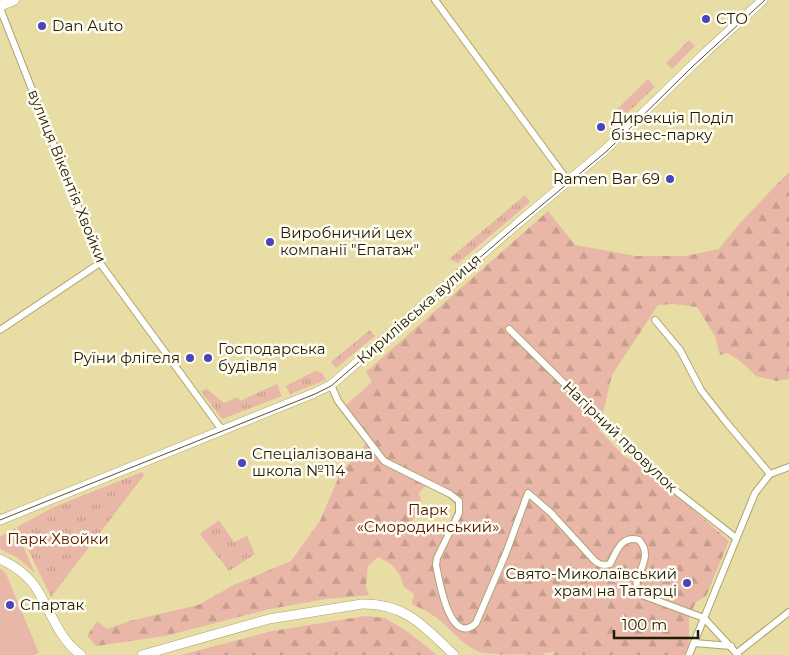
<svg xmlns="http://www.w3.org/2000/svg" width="789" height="655" font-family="Montserrat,sans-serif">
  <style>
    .grass { fill: url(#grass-tufts) }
    .forest { fill: url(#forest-firs); fill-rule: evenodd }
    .pitch { fill: #e8b7a7 }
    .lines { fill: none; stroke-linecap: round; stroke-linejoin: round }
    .street-casing { stroke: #aea46e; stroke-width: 8 }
    .secondary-casing { stroke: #aea46e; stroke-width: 10 }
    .primary-casing { stroke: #aea46e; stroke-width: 11 }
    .street { stroke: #fff; stroke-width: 6 }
    .secondary { stroke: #fff; stroke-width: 9 }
    .primary { stroke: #fff; stroke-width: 10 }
    .tram { stroke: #575132; stroke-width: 1 }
    .poi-dot { fill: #4a45bb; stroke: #fffdf2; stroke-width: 2 }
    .labels { text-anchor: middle; stroke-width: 5; stroke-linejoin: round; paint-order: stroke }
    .poi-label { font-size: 15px; fill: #201c06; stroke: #fffdf2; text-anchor: start }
    .street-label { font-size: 15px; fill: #201c06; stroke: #fffdf2 }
    .park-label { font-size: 15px; fill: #541500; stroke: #fffdf2 }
  </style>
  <defs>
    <pattern id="grass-tufts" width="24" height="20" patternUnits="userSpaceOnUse" patternTransform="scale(1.25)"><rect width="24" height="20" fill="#e8b7a7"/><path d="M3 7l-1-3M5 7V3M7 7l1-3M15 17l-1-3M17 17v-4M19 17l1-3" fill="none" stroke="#c79d8e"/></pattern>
    <pattern id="forest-firs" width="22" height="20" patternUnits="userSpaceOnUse" patternTransform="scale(1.25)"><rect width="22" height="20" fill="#e8b7a7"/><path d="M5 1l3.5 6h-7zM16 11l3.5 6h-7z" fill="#c79d8e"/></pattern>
  </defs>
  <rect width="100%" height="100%" fill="#e7dda5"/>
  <!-- grass -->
  <g class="grass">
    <polygon points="689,40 695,46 672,69 666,63"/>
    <polygon points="648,79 655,87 621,119 614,112"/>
    <polygon points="525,195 530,202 458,263 449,259"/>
    <polygon points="370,330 375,336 336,368 331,362"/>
    <polygon points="315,371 322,373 326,380 290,394 286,386"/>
    <polygon points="277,384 282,396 222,419 201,391 207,389 224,403 238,397 240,401"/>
    <polygon points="142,472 144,475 51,597 17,527 54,507"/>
    <polygon points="219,520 234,542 247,536 255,554 229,571 200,534"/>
    <polygon points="15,528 35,573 18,558 0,549 0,537"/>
  </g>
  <!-- forest -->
  <g class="forest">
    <path d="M789,172v207l-12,2 -21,-5 -17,-16 -12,-7 -7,2 -5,-19 -18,-29 -24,-3 -15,1 -46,70 -13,55 25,26 24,14 81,71 -23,55 -10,6 -7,15v26l-2,12h-135l3,-3 -11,1 1,2c-18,0 -46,0 -63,-2 -21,-8 -32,-26 -49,-38 -7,-4 -14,-8 -21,-11l2,-10 -10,-7 -4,-12 -9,-11 -13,-7 -10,9 -2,21 3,8 -43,4 -56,10 -105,27 -69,10 -9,-10 10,-15 10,8 23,-8 68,-16 36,-20 57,-24 29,-40 20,-47 30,-35 -24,-34 26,-23 -6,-10 182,-161 27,34 61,11h49l34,-7 20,-25zM424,487c11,-1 31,11 32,22l-11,23 -31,-9 -2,-2 4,-6 5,-18 -3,-3z"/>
    <polygon points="365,616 385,618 408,632 437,655 181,655 272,631"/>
  </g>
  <!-- pitch -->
  <polygon class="pitch" points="0,568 6,574 39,653 34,655 0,655"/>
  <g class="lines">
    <!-- street casing -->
    <g class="street-casing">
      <g id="street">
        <polyline points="435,0 568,181"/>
        <polyline points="0,8 100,263 222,430"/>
        <polyline points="655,320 680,350 701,390 726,422 770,474"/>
        <polyline points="509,329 662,480 736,538"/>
        <polyline points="0,330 100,263"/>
        <path d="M331,385l7,16 46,60 66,33 9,7v12l-22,45 -1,7c3,15 14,83 40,58l30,-70 22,-60 23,20 43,47c5,5 10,6 16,4 7,-14 12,-29 29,-24 19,21 -15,41 3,55l62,23 34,37"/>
        <polyline points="694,643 731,646"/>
        <polyline points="737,653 789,612"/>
        <polyline points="689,655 755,493 770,474 789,467"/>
      </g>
    </g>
    <!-- secondary casing -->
    <g class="secondary-casing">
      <g id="secondary">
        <polyline points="0,520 312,394 331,385 524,218 604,151 706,52 763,0"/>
        <path d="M0,559c15,7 30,18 38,32 14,23 21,48 43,64"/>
        <path d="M142,655l127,-36 93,-15c43,-1 63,23 92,51"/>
      </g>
    </g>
    <!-- primary casing -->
    <g class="primary-casing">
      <polyline id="primary" points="0,6 14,0"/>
    </g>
    <!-- street -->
    <use href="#street" class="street"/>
    <!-- secondary -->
    <use href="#secondary" class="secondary"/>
    <!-- primary -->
    <use href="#primary" class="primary"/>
    <!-- tram -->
    <polyline class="tram" points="0,520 315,394 331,386 513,229 607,151 692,67 765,0"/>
  </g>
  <!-- markers -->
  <g class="poi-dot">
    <circle cx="706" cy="19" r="5"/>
    <circle cx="42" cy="26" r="5"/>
    <circle cx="601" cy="127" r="5"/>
    <circle cx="670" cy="179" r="5"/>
    <circle cx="270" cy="242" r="5"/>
    <circle cx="190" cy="358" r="5"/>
    <circle cx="208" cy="358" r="5"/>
    <circle cx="242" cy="463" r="5"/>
    <circle cx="687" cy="583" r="5"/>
    <circle cx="10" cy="605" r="5"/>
  </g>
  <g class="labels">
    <!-- poi labels -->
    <g class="poi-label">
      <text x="716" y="24">СТО</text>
      <text x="52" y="31">Dan Auto</text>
      <text x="611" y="123">Дирекція Поділ<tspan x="611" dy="17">бізнес-парку</tspan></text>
      <text x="660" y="184" text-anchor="end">Ramen Bar 69</text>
      <text x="280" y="238">Виробничий цех<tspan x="280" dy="17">компанії "Епатаж"</tspan></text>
      <text x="218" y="354">Господарська<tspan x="218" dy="17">будівля</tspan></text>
      <text x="180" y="363" text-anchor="end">Руїни флігеля</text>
      <text x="252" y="459">Спеціалізована<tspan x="252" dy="17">школа №114</tspan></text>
      <text x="677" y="579" text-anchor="end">Свято-Миколаївський<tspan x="677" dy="17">храм на Татарці</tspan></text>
      <text x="20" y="610">Спартак</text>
    </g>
    <!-- street labels -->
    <g class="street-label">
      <text transform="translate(67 176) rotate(68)" y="5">вулиця Вікентія Хвойки</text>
      <text transform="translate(419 309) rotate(-41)" y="5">Кирилівська вулиця</text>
      <text transform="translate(620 437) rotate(44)" y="5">Нагірний провулок</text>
    </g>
    <!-- park labels -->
    <g class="park-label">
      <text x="428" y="515">Парк<tspan x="428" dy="17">«Смородинський»</tspan></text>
      <text x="58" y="544">Парк Хвойки</text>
    </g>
  </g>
  <!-- scale -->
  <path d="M614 630v8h84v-8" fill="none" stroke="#201c06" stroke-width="2.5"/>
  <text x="622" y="630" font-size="15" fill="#201c06" stroke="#fffdf2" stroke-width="4" paint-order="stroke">100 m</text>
</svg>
